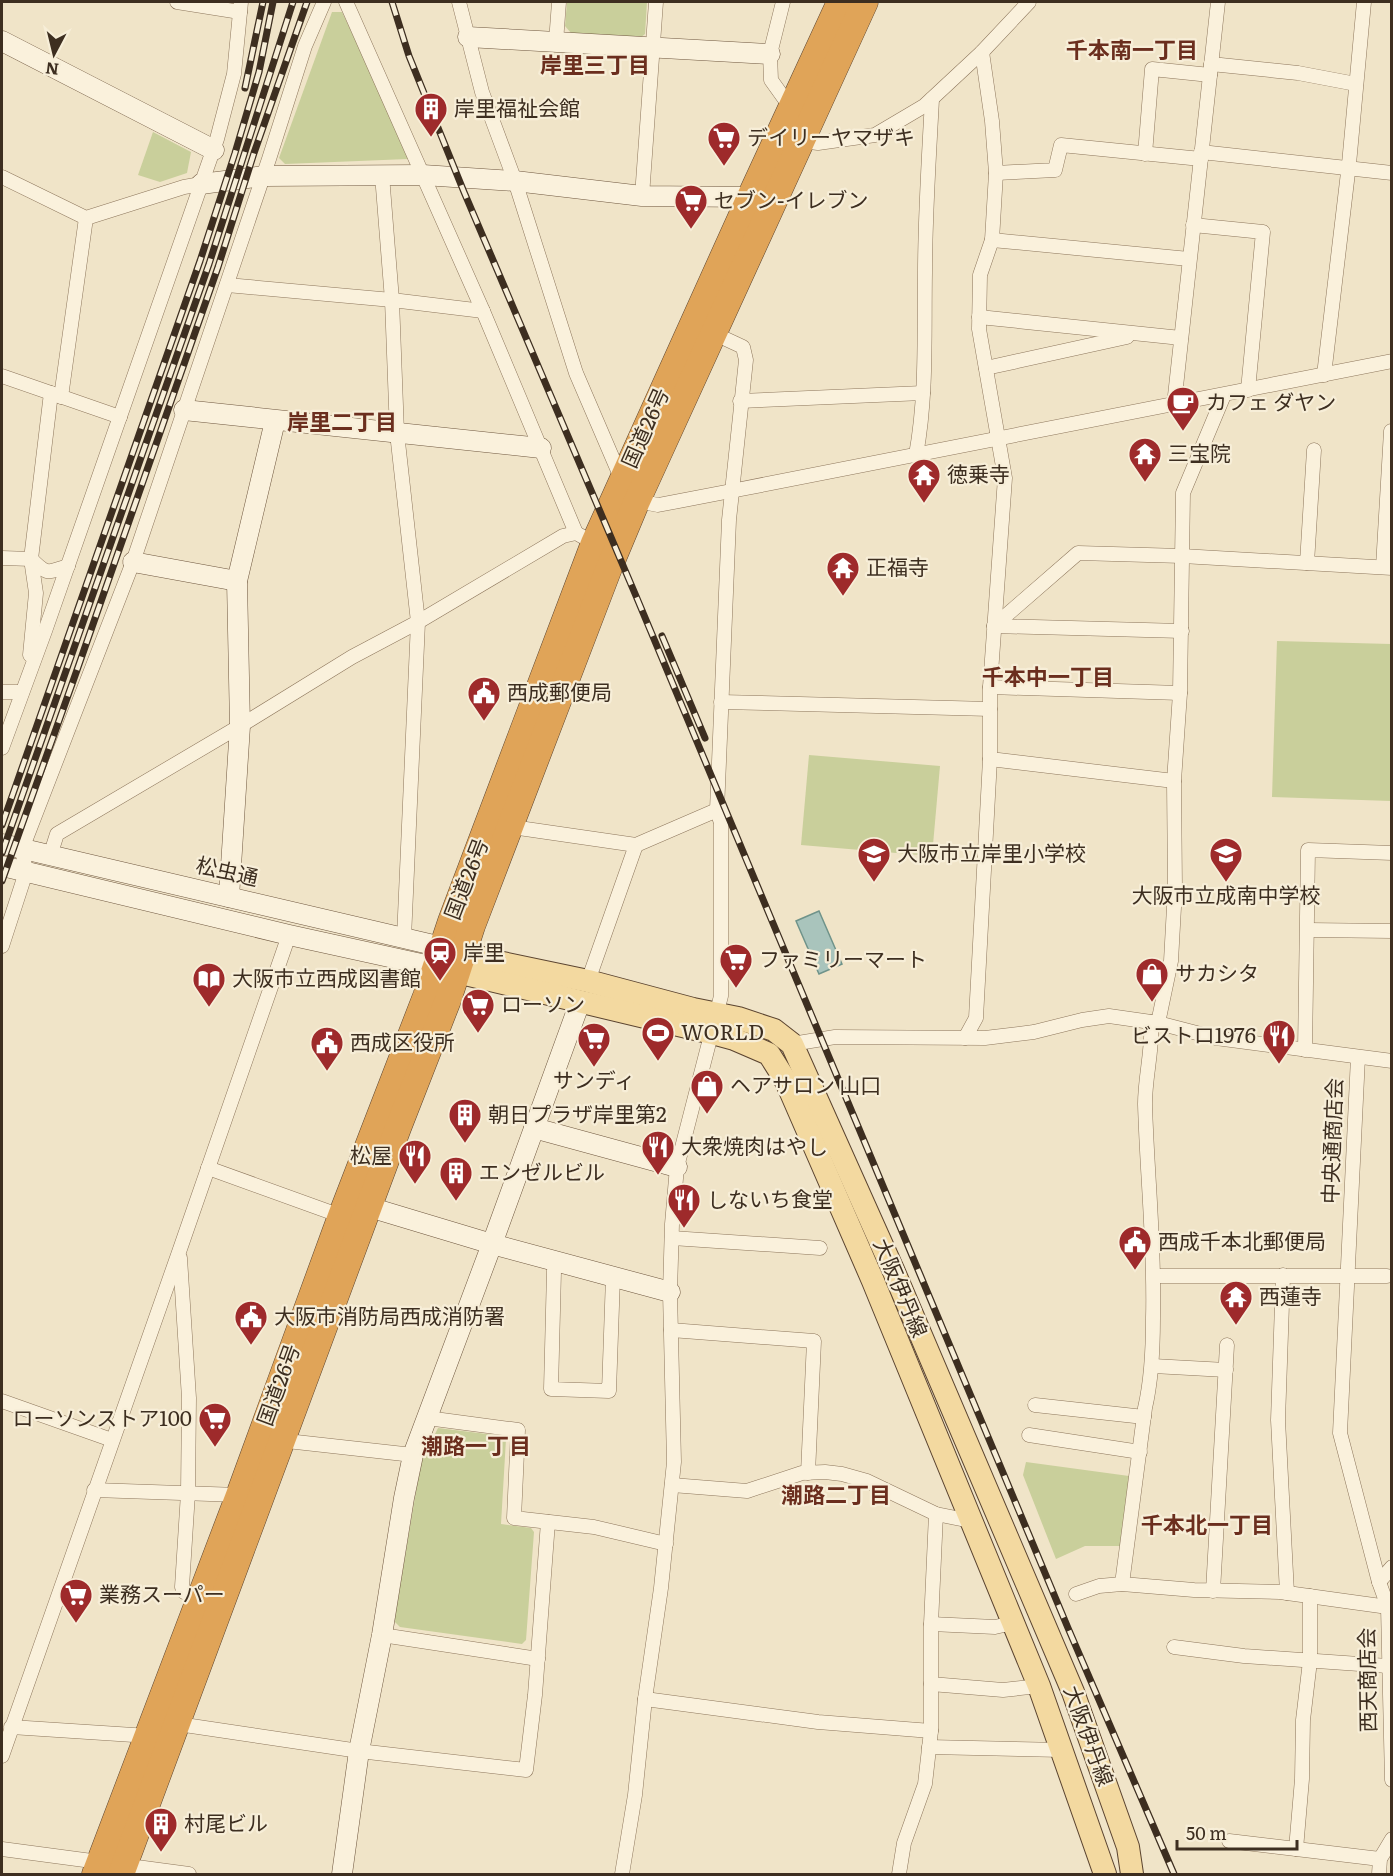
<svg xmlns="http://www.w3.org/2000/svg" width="1393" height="1876" font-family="Literata,'Noto Sans JP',serif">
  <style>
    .green { fill: #c9cf9b }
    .water { fill: #a9c4bc; stroke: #6f938a; stroke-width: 1.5 }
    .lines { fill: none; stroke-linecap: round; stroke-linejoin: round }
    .street-casing { stroke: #8d765c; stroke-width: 15 }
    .secondary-casing { stroke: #6f573f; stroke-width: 21 }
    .primary-casing { stroke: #5b4430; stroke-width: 24 }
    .highway-casing { stroke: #5b4430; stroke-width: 27 }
    .street { stroke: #faf1dc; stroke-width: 14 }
    .secondary { stroke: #faf1dc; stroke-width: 20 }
    .primary { stroke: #f3d9a0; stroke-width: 22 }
    .highway { stroke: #e0a458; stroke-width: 26 }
    .rail-casing { stroke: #3d2e20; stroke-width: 7 }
    .rail { stroke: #f7eed8; stroke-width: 4.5; stroke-dasharray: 14; stroke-linecap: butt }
    .labels { text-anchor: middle; stroke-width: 4.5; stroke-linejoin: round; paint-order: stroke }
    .poi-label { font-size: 21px; fill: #3d2e20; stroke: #f7eed8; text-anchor: start }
    .street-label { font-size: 21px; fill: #3d2e20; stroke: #f7eed8 }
    .neighbourhood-label { font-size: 22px; font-weight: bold; fill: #6b2e1e; stroke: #f7eed8 }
  </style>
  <rect width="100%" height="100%" fill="#f0e4c8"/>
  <!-- green -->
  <g class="green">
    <polygon points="567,2 647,2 645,34 640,38 571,33 565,26"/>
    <polygon points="332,12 342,12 408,151 408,159 285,164 279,158"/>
    <polygon points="153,132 191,152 187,173 160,182 138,175"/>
    <polygon points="1277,641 1391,644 1391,801 1272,797"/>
    <polygon points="809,755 940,766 932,856 801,845"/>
    <polygon points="438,1428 503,1436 506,1439 501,1524 531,1528 534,1532 526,1640 522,1644 400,1627 394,1621 421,1462"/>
    <polygon points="1026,1462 1129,1476 1122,1546 1085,1546 1056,1559 1023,1475"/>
  </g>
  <!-- water -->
  <polygon class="water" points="819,911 842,964 819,974 796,921"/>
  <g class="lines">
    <!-- street casing -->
    <g class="street-casing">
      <g id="street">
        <polyline points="177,2 240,12"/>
        <polyline points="346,2 483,311 576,533"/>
        <polyline points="459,2 482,92 515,181 576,373 622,480"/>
        <polyline points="783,2 770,54 771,80 791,108"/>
        <polyline points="556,42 559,2"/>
        <polyline points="1211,64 1298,73 1356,84"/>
        <polyline points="802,141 818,143 875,135 924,106 982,52 1029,2"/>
        <polyline points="1201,152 1392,173"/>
        <polyline points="1145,154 1152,69 1210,75"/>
        <polyline points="996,173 1055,170 1061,145 1201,159"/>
        <polyline points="382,175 392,300 397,433 418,622 404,938"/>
        <polyline points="2,177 86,218 184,187 201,184"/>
        <polyline points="642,196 656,2"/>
        <polyline points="1193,225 1263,232 1248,390"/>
        <polyline points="992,240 1189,259"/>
        <polyline points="227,285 392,300 483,311"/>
        <polyline points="979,317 1181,338"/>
        <polyline points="715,334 743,347 746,360 729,520 717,810"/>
        <polyline points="986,368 1127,337"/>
        <polyline points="1324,375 1349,164 1364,2"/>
        <polyline points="2,376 120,417"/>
        <polyline points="61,397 86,218"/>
        <polyline points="740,401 923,393"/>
        <polyline points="1174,405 1218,2"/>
        <path d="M916,455c11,-60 8,-122 9,-182 0,-58 4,-116 7,-174"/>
        <polyline points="637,501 658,505 731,491 1392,361"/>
        <path d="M2,558l29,1c16,16 16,14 37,7"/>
        <polyline points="1307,563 1314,450"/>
        <polyline points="1383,567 1391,431"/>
        <polyline points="994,626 1078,553 1182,556 1392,568"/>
        <polyline points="994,626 1182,631"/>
        <polyline points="30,655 36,593 31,559 51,393"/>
        <polyline points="990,687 1180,693"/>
        <polyline points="2,692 22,692"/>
        <polyline points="721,702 990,709"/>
        <polyline points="2,748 45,631 217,139 234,74 241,2"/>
        <polyline points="990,759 1174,781"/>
        <polyline points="512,827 636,845 717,810 721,823 721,996 677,1167 672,1224 670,1292 674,1462 661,1588 645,1699 635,1795 622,1874"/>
        <polyline points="50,856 57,834 240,726 352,657 418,622 563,536 576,533 594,543"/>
        <polyline points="1308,930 1392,931"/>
        <polyline points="2,946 26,872 22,849 133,562 269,159 305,46 324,2"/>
        <polyline points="588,981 636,845"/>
        <polyline points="1158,1023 1171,961 1175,889 1174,781 1180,693 1183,493 1224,395"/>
        <polyline points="965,1038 976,1018 990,759 990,687 1005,478 979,329 980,275 992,240 996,173 992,121 982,52"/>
        <polyline points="792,1044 835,1037 985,1038 1034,1032 1082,1020 1109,1016 1158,1023 1216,1038 1392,1061"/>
        <polyline points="1305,1050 1308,850 1392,853"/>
        <polyline points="1358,1057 1340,1433 1379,1582 1388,1607 1392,1780"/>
        <polyline points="208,1168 341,1216"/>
        <polyline points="672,1238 820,1248"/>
        <polyline points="180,1258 189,1398 188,1493 182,1587 184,1592"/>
        <polyline points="555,1261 554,1271 551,1389 609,1391 613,1277"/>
        <polyline points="1283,1275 1278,1420 1287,1593"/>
        <polyline points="1154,1276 1387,1276"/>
        <polyline points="671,1330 814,1341 808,1473"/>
        <polyline points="1153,1366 1226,1370"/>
        <polyline points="2,1401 112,1440"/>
        <polyline points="1035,1405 1144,1417"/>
        <polyline points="427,1418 518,1430 514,1518 594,1527 666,1544"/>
        <polyline points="1029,1435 1140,1452"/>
        <polyline points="278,1440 413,1455"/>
        <polyline points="672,1485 747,1491 802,1473 825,1472 842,1474 867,1481 936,1514 971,1521"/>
        <polyline points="94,1490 239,1495"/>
        <polyline points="1379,1582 1392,1567"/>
        <path d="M1122,1584l23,-176c7,-30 8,-59 8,-90 2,-72 -6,-143 -8,-214 0,-28 8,-55 6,-82"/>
        <polyline points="1213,1591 1227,1345"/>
        <polyline points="1076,1594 1099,1586 1122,1584 1194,1590 1280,1592 1388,1607"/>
        <polyline points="931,1624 995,1627 1013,1623"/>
        <polyline points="382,1635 538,1659"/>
        <polyline points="1174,1647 1244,1656 1388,1666"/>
        <polyline points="931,1684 1003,1690 1039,1686"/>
        <polyline points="645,1699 818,1722 931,1731"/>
        <polyline points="178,1724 359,1751 526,1770 535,1695 548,1522"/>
        <polyline points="11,1727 149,1736"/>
        <polyline points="929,1747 1062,1750"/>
        <polyline points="2,1756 179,1252 289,935"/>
        <polyline points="1229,1841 1380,1859"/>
        <polyline points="2,1849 189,1874"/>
        <polyline points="1296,1849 1302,1779 1303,1720 1310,1661 1310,1596"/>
        <polyline points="899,1874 904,1843 925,1784 931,1731 931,1624 936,1514"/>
        <polyline points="1379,1874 1380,1859 1392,1839"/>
      </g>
    </g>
    <!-- secondary casing -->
    <g class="secondary-casing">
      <g id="secondary">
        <polyline points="468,37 770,54"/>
        <polyline points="2,41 214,150"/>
        <polyline points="201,184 264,176 423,175 515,181 642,196 750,197"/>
        <polyline points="184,410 541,448"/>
        <polyline points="133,562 237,581"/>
        <polyline points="2,844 442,947"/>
        <polyline points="2,866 289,935 435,967"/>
        <polyline points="229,897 240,726 237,581 275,421"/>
        <polyline points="534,1128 677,1167"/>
        <polyline points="369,1207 492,1244 670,1292"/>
        <polyline points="342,1874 359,1751 382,1635 404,1498 413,1455 492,1244 580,1002"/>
      </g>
    </g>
    <!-- primary casing -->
    <g class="primary-casing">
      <g id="primary">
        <polyline points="447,948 493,961 588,981 693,1009 738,1018 774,1030 792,1044 894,1272 1073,1692 1128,1847 1132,1874"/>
        <polyline points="440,968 712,1033 734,1039 769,1054 786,1081 873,1281 1039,1686 1105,1874"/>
      </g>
    </g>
    <!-- highway casing -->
    <g class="highway-casing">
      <g id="highway">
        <polyline points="95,1874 239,1495 341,1216 426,996 451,921 594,543 750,197 840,2"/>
        <polyline points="121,1874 398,1128 448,1000 472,926 609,568 637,501 865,2"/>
      </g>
    </g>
    <!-- street -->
    <use href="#street" class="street"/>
    <!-- secondary -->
    <use href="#secondary" class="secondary"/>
    <!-- primary -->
    <use href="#primary" class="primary"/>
    <!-- highway -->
    <use href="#highway" class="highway"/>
    <!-- rail casing -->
    <g class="rail-casing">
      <g id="rail">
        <polyline points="392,2 409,56 464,192 636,596 1068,1628 1174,1874"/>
        <polyline points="245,88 263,2"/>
        <polyline points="662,636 705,738"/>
        <polyline points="2,825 200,261 235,153 259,72 273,2"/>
        <polyline points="2,853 209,264 293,2"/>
        <polyline points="2,881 77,670 218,267 254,153 307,2"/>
      </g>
    </g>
    <!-- rail -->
    <use href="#rail" class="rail"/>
  </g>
  <!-- icons -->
  <defs>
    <g id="building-pin" transform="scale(1.725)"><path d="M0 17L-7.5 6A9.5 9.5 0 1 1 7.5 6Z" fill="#9e2a2b" stroke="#f7eed8"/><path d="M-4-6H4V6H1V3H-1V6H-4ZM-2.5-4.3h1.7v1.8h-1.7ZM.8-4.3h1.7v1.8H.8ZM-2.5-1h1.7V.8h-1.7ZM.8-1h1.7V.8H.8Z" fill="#fff"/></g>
    <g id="supermarket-pin" transform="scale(1.725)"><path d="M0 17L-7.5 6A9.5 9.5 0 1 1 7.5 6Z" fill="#9e2a2b" stroke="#f7eed8"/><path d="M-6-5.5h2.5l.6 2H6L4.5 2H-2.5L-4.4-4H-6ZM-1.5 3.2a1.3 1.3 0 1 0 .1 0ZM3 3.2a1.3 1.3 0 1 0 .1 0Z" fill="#fff"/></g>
    <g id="cafe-pin" transform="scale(1.725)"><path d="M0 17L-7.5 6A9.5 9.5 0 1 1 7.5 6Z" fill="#9e2a2b" stroke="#f7eed8"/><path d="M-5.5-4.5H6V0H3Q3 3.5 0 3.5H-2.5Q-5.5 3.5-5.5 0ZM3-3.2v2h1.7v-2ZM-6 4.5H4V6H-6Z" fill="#fff"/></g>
    <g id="temple-pin" transform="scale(1.725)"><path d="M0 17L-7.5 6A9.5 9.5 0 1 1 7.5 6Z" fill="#9e2a2b" stroke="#f7eed8"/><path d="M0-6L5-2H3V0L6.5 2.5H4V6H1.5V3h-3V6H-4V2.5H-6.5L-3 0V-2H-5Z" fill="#fff"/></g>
    <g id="civic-pin" transform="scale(1.725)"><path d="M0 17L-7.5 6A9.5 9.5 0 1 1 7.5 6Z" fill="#9e2a2b" stroke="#f7eed8"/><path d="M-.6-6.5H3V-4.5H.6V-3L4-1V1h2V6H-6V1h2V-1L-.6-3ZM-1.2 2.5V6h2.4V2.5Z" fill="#fff"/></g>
    <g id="school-pin" transform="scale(1.725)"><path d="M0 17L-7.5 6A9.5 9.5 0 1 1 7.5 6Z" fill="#9e2a2b" stroke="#f7eed8"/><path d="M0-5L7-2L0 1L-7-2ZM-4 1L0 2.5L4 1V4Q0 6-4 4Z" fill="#fff"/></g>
    <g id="station-pin" transform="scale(1.725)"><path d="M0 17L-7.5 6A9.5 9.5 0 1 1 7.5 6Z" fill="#9e2a2b" stroke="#f7eed8"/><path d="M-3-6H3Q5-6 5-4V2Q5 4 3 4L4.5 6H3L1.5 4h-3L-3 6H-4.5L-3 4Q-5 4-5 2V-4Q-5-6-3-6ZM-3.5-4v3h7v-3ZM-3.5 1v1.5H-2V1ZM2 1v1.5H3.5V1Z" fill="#fff"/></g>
    <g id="shop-pin" transform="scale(1.725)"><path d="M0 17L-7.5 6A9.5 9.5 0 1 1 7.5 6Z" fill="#9e2a2b" stroke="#f7eed8"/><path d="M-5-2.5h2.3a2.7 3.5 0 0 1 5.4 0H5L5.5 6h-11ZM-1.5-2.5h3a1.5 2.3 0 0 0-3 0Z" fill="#fff"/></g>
    <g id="library-pin" transform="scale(1.725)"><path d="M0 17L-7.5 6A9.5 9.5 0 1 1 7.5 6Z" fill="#9e2a2b" stroke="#f7eed8"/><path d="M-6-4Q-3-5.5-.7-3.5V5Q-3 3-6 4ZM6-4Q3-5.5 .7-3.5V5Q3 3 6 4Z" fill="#fff"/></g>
    <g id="stadium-pin" transform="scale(1.725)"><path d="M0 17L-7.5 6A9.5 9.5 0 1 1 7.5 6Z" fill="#9e2a2b" stroke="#f7eed8"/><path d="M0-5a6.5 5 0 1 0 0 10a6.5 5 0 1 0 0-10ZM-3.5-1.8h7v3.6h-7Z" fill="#fff"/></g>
    <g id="restaurant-pin" transform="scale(1.725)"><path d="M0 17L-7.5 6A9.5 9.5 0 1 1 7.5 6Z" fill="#9e2a2b" stroke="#f7eed8"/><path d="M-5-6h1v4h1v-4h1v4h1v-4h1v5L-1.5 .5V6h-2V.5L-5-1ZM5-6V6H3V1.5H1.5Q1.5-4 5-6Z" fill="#fff"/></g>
  </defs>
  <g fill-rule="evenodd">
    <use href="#building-pin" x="431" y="109"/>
    <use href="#supermarket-pin" x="724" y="138"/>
    <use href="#supermarket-pin" x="691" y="201"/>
    <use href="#cafe-pin" x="1183" y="403"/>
    <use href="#temple-pin" x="1145" y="454"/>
    <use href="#temple-pin" x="924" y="475"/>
    <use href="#temple-pin" x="843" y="568"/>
    <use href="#civic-pin" x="484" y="693"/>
    <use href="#school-pin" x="874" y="854"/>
    <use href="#school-pin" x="1226" y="854"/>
    <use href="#station-pin" x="440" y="953"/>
    <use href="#supermarket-pin" x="736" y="960"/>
    <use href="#shop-pin" x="1152" y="974"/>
    <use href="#library-pin" x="209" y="979"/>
    <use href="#supermarket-pin" x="478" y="1005"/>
    <use href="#stadium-pin" x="658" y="1033"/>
    <use href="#restaurant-pin" x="1279" y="1036"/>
    <use href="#supermarket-pin" x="594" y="1039"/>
    <use href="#civic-pin" x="327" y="1043"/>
    <use href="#shop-pin" x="707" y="1086"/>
    <use href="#building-pin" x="465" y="1115"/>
    <use href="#restaurant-pin" x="658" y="1147"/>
    <use href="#restaurant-pin" x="415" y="1156"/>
    <use href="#building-pin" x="456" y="1173"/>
    <use href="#restaurant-pin" x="684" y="1200"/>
    <use href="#civic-pin" x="1135" y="1242"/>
    <use href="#temple-pin" x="1236" y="1297"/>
    <use href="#civic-pin" x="251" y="1317"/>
    <use href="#supermarket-pin" x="215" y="1419"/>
    <use href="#supermarket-pin" x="76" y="1595"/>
    <use href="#building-pin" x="161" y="1824"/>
  </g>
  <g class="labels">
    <!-- poi labels -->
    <g class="poi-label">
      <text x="454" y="116">岸里福祉会館</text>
      <text x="747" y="145">デイリーヤマザキ</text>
      <text x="714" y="208">セブン-イレブン</text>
      <text x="1206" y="410">カフェ ダヤン</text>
      <text x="1168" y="461">三宝院</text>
      <text x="947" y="482">徳乗寺</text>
      <text x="866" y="575">正福寺</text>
      <text x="507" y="700">西成郵便局</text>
      <text x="897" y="861">大阪市立岸里小学校</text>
      <text x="1226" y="903" text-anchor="middle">大阪市立成南中学校</text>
      <text x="463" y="960">岸里</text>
      <text x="759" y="967">ファミリーマート</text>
      <text x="1175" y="981">サカシタ</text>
      <text x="232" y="986">大阪市立西成図書館</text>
      <text x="501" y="1012">ローソン</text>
      <text x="681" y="1040">WORLD</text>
      <text x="1256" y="1043" text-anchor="end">ビストロ1976</text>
      <text x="350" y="1050">西成区役所</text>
      <text x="594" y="1088" text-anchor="middle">サンディ</text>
      <text x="730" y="1093">ヘアサロン 山口</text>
      <text x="488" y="1122">朝日プラザ岸里第2</text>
      <text x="681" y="1154">大衆焼肉はやし</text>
      <text x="392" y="1163" text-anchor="end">松屋</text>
      <text x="479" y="1180">エンゼルビル</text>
      <text x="707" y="1207">しないち食堂</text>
      <text x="1158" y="1249">西成千本北郵便局</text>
      <text x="1259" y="1304">西蓮寺</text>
      <text x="274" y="1324">大阪市消防局西成消防署</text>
      <text x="192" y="1426" text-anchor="end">ローソンストア100</text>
      <text x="99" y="1602">業務スーパー</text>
      <text x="184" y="1831">村尾ビル</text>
    </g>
    <!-- street labels -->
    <g class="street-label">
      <text transform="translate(646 428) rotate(-66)" y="7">国道26号</text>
      <text transform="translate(227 872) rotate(13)" y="7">松虫通</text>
      <text transform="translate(467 879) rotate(-69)" y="7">国道26号</text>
      <text transform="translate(1333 1141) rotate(-88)" y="7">中央通商店会</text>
      <text transform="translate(900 1288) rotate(67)" y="7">大阪伊丹線</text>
      <text transform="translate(279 1385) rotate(-70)" y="7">国道26号</text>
      <text transform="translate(1368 1680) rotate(-91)" y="7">西天商店会</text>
      <text transform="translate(1088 1736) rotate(70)" y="7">大阪伊丹線</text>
    </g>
    <!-- neighbourhood labels -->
    <g class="neighbourhood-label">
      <text x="1132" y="58">千本南一丁目</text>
      <text x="595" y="73">岸里三丁目</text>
      <text x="342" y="430">岸里二丁目</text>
      <text x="1048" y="685">千本中一丁目</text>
      <text x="476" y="1454">潮路一丁目</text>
      <text x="836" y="1503">潮路二丁目</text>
      <text x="1207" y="1533">千本北一丁目</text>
    </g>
  </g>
  <!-- border -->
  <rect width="1393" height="1876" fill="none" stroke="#3d2e20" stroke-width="6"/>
  <!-- north arrow -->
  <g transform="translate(54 54) rotate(187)" stroke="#f7eed8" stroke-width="4.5" paint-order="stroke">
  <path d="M0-4.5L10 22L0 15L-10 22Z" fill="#3d2e20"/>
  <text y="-9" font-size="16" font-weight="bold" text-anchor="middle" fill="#3d2e20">N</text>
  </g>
  <!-- scale -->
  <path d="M1177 1840v9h120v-9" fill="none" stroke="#3d2e20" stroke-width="3"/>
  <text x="1186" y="1840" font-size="18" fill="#3d2e20" stroke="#f7eed8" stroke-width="4.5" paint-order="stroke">50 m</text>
</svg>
